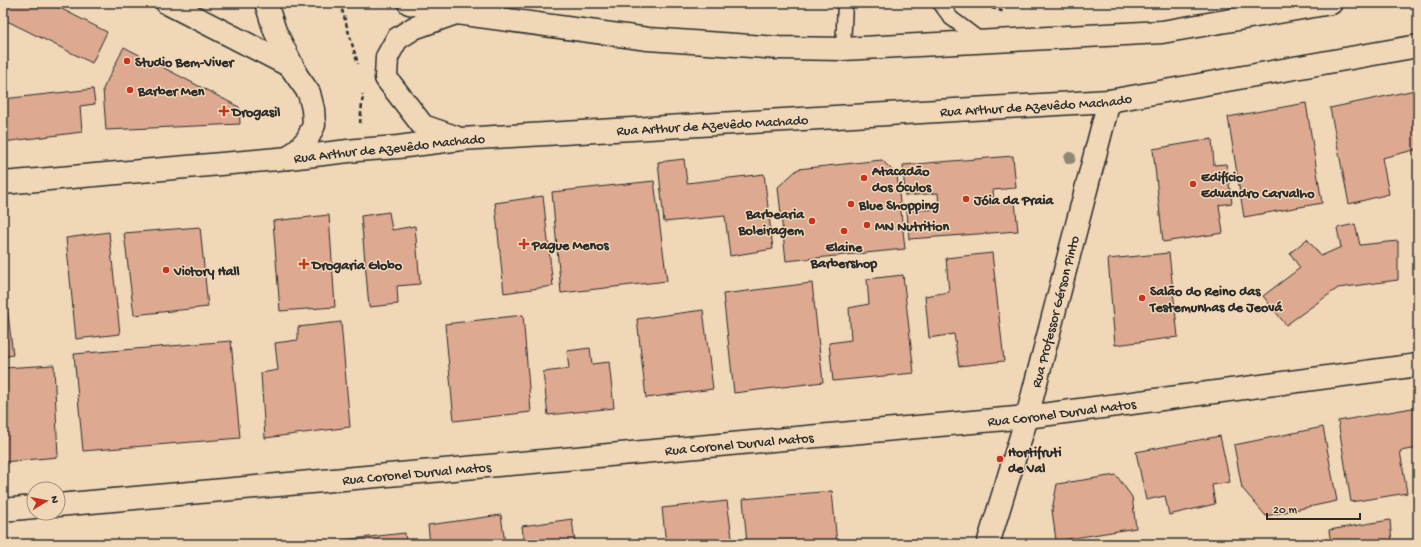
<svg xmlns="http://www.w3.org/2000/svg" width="1421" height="547" font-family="'Gochi Hand',sans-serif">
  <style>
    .building { fill: #dda991; stroke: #2b2b2b }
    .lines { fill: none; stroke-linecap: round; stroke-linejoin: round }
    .lane-casing { stroke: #2b2b2b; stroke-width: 17 }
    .street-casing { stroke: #2b2b2b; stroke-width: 25 }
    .secondary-casing { stroke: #2b2b2b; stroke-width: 25 }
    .path { stroke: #2b2b2b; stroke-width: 2.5; stroke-dasharray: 4 3; stroke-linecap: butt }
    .lane { stroke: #efd7b7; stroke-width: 14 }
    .street { stroke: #efd7b7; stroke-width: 22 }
    .secondary { stroke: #efd7b7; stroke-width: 22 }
    .tree { fill: #8f8773 }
    .poi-dot { fill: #c8321e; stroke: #efd7b7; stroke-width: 1.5 }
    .labels { text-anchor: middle; stroke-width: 3; stroke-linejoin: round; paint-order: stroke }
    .poi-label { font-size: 14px; font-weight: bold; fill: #2b2b2b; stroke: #efd7b7; text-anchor: start }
    .street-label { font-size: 14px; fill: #2b2b2b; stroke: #efd7b7 }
  </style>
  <rect width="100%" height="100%" fill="#efd7b7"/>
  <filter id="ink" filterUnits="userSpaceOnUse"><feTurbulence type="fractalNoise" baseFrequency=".025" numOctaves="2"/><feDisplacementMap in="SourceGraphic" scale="8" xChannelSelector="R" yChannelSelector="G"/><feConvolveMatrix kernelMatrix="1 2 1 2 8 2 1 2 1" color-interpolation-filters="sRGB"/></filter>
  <g filter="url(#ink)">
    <!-- building -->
    <g class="building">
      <polygon points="3,3 50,3 107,32 92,63 3,19"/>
      <polygon points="124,47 239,107 240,124 106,130 103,89"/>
      <polygon points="93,89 95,104 80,106 82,132 3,142 3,99"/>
      <polygon points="1415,90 1418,106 1418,149 1382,158 1389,194 1349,204 1330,108"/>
      <polygon points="1306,103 1322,203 1244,217 1228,117"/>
      <polygon points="1212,139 1214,165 1226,164 1232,203 1219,205 1223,233 1163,242 1153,149"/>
      <polygon points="1013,156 1016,188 993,190 994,204 1015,202 1018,231 909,239 907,211 939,209 938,193 905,196 903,165"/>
      <polygon points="684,159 687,183 764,174 773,249 730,256 725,216 664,222 658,162"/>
      <polygon points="882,160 897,175 905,249 786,261 778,187 798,169"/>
      <polygon points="654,181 667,281 561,293 552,192"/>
      <polygon points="543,196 553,286 504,293 495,203"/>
      <polygon points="389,212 392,230 415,226 420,284 397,286 398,304 369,307 361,216"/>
      <polygon points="329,215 335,307 280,311 273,221"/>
      <polygon points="1355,224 1360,245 1398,241 1398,280 1338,288 1286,325 1263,296 1300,268 1290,253 1307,239 1321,256 1341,247 1337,228"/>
      <polygon points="200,227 208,307 134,315 124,233"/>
      <polygon points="109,232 120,334 76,339 66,238"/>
      <polygon points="992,253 1004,361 959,366 954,334 929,338 925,296 949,292 946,258"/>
      <polygon points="1169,253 1178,337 1115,345 1108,259"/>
      <polygon points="3,273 13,355 3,357"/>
      <polygon points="903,275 914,373 833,381 829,343 851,340 849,308 869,304 867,279"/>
      <polygon points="812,283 823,382 734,393 723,294"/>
      <polygon points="703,310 713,389 646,398 637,319"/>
      <polygon points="523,315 531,412 454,421 445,324"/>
      <polygon points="341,322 350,427 265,438 261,373 278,370 275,343 298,340 298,327"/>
      <polygon points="231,341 240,438 83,451 74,354"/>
      <polygon points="590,348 592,364 609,362 614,408 548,415 543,372 569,369 567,351"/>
      <polygon points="54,365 58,457 3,462 3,368"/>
      <polygon points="1418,407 1418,448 1400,451 1407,493 1351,502 1338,421"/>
      <polygon points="1323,427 1337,501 1266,516 1242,488 1234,445"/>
      <polygon points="1220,436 1230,482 1212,485 1215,504 1169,515 1165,496 1146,500 1136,452"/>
      <polygon points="1116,475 1132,497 1136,528 1056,541 1052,510 1057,484"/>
      <polygon points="832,491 837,544 747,544 743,499"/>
      <polygon points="727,501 733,544 666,544 662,508"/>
      <polygon points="501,515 505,544 430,544 428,525"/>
      <polygon points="572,519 575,544 524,544 522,526"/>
      <polygon points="1390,520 1392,544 1331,544 1329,530"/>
      <polygon points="405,533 406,544 325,544 325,542"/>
    </g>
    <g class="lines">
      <!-- lane casing -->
      <g class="lane-casing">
        <g id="lane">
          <polyline points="940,3 951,18 984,43"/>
          <polyline points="843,49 845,3"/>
        </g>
      </g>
      <!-- street casing -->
      <g class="street-casing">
        <g id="street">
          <path id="s1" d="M58,505l969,-88 391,-52"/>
          <polyline points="3,510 34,507"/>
          <path id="s2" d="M988,544l39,-127 82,-316"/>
        </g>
      </g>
      <!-- secondary casing -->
      <g class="secondary-casing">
        <g id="secondary">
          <polyline points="167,3 290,66 309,93 313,109 314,125 307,140 289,158"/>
          <polyline points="266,3 275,31 295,71"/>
          <polyline points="409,3 457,13 648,39 779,48 843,49 1162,32 1331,3"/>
          <polyline points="455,137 423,126 386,78 387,57 397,39 414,28 456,13"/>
          <path id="s3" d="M3,183l286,-25 68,-8 41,-3 63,-8 648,-38 309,-55"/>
        </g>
      </g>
      <!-- path -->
      <g class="path">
        <polyline points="340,3 358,64"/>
        <polyline points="992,8 1005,12"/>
        <polyline points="360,123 363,94"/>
      </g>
      <!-- lane -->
      <use href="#lane" class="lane"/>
      <!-- street -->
      <use href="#street" class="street"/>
      <!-- secondary -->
      <use href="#secondary" class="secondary"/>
    </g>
    <!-- trees -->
    <circle class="tree" cx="1070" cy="158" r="6"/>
  </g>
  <!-- markers -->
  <g class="poi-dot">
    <circle cx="127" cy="61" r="4"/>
    <circle cx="130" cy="90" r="4"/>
    <path d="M222 105h4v4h4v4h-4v4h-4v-4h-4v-4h4z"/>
    <circle cx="864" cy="178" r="4"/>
    <circle cx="1193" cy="184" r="4"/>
    <circle cx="966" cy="199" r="4"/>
    <circle cx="851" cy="204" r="4"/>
    <circle cx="812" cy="221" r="4"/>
    <circle cx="867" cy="225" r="4"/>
    <circle cx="844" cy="231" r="4"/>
    <path d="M522 238h4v4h4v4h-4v4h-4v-4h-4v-4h4z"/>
    <path d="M302 258h4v4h4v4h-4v4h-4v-4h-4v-4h4z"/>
    <circle cx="166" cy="270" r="4"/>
    <circle cx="1142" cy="298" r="4"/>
    <circle cx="1000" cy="459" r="4"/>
  </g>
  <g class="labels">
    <!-- poi labels -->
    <g class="poi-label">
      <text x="135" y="66">Studio Bem-Viver</text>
      <text x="138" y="95">Barber Men</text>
      <text x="232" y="116">Drogasil</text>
      <text x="872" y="175">Atacadão<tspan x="872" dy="16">dos Óculos</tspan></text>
      <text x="1201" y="181">Edifício<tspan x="1201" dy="16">Edvandro Carvalho</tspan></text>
      <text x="974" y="204">Jóia da Praia</text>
      <text x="859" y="209">Blue Shopping</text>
      <text x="804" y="218" text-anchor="end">Barbearia<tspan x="804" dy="16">Boleiragem</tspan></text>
      <text x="875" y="230">MN Nutrition</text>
      <text x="532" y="249">Pague Menos</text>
      <text x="844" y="251" text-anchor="middle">Elaine<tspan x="844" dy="16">Barbershop</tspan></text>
      <text x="312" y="269">Drogaria Globo</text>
      <text x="174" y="275">Victory Hall</text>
      <text x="1150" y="295">Salão do Reino das<tspan x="1150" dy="16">Testemunhas de Jeová</tspan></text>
      <text x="1008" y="456">Hortifruti<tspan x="1008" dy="16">de Val</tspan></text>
    </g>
    <!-- street labels -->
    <g class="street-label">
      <text dy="5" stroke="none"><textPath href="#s3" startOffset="1036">Rua Arthur de Azevêdo Machado</textPath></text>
      <text dy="5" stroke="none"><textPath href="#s3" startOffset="712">Rua Arthur de Azevêdo Machado</textPath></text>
      <text dy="5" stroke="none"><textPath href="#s3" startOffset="388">Rua Arthur de Azevêdo Machado</textPath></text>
      <text dy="5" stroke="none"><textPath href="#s2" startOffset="242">Rua Professor Gérson Pinto</textPath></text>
      <text dy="5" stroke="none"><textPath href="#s1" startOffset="1008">Rua Coronel Durval Matos</textPath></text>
      <text dy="5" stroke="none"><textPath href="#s1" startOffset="684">Rua Coronel Durval Matos</textPath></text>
      <text dy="5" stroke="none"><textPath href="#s1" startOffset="360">Rua Coronel Durval Matos</textPath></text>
    </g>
  </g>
  <!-- margin -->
  <rect width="1421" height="547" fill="none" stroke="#efd7b7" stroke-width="16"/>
  <rect x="8" y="8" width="1405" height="531" fill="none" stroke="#2b2b2b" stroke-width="1.5" filter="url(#ink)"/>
  <!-- north arrow -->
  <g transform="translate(46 501) rotate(80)"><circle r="19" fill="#efd7b7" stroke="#a1927f"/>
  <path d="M0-3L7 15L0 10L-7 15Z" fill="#c8321e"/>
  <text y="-6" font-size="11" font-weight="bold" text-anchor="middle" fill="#2b2b2b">N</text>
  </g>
  <!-- scale -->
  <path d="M1267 513v6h93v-6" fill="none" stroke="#2b2b2b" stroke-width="2"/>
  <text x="1273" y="513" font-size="12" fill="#2b2b2b" stroke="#efd7b7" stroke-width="3" paint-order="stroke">20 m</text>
</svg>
